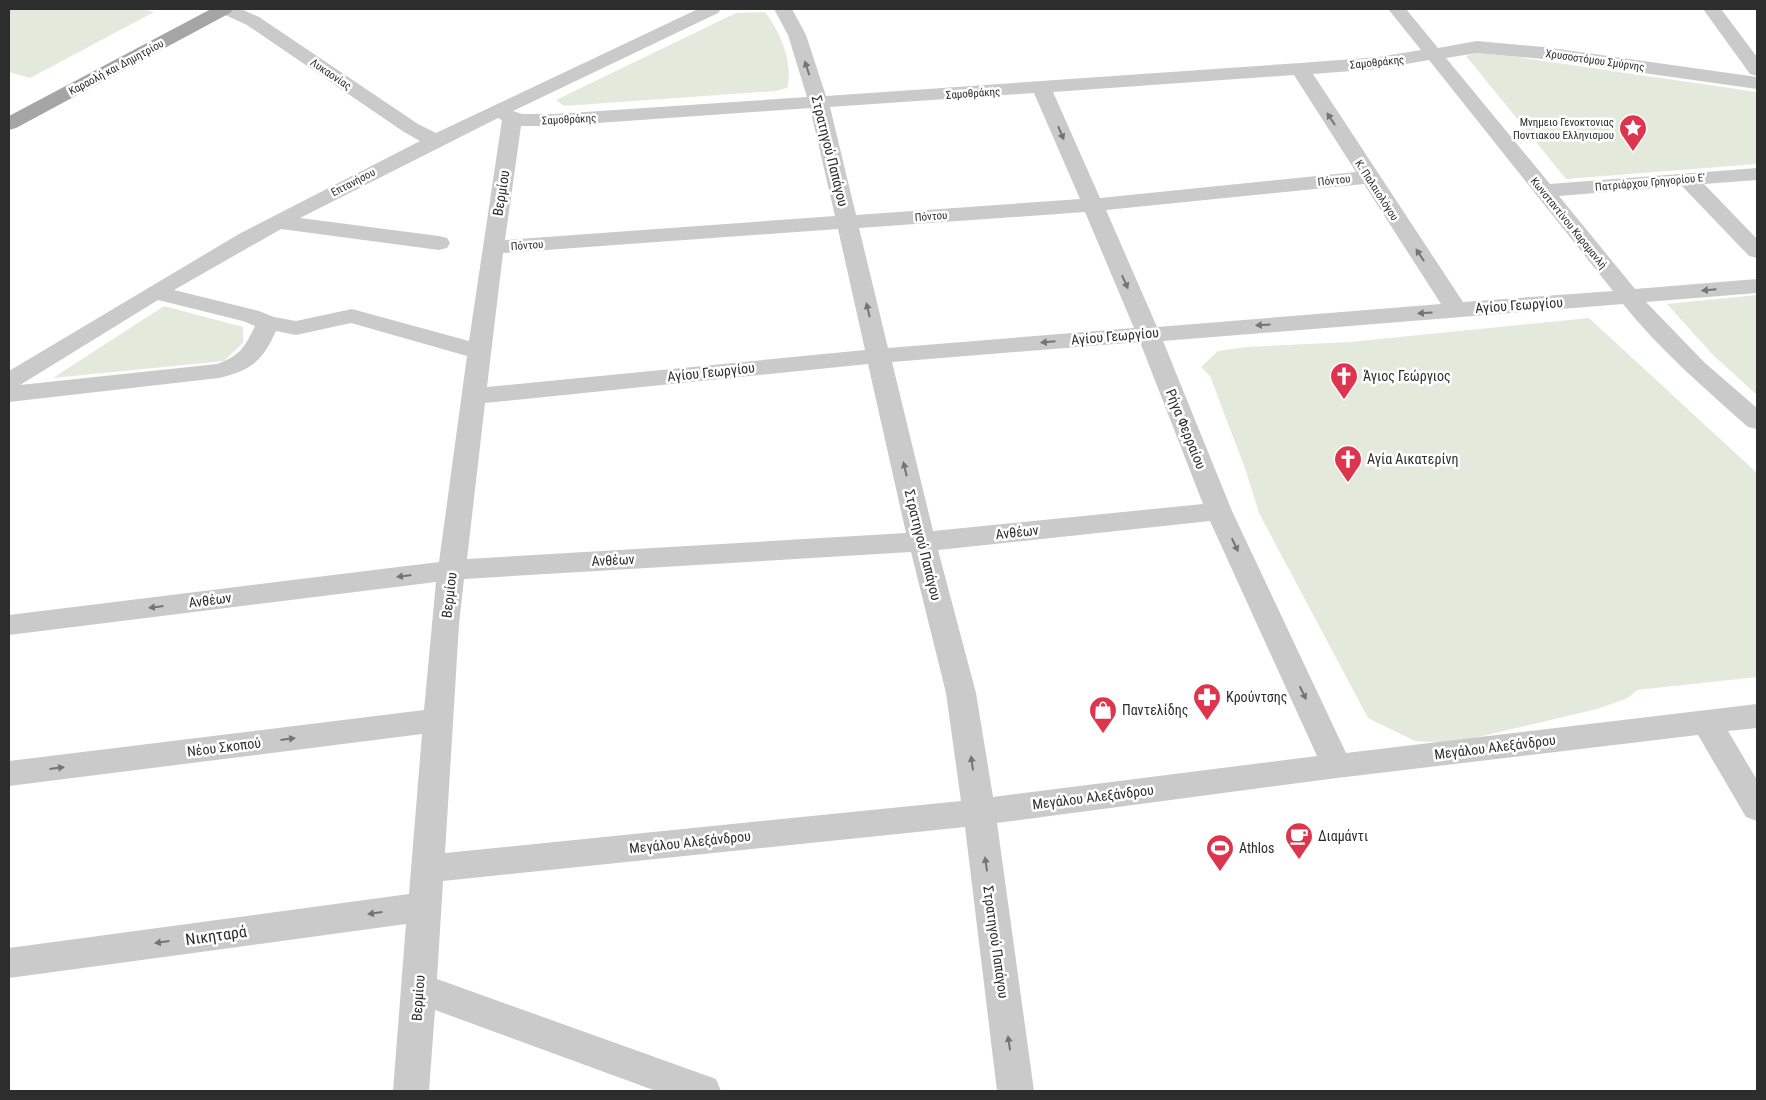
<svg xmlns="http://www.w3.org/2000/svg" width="1766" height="1100" font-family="'Roboto Condensed',sans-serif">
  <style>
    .green { fill: #e4eadb }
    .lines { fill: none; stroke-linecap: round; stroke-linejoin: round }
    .minor { fill: #cacaca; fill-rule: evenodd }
    .major { fill: #a5a5a5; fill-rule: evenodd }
    .oneway { fill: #747474 }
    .labels { text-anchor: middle; stroke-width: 5; stroke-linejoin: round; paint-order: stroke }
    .far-street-label { font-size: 11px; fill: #2d2d2d; stroke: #fff }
    .far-poi-label { font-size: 11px; fill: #2d2d2d; stroke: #fff; text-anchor: end }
    .street-label { font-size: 14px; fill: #2d2d2d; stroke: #fff }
    .poi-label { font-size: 14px; fill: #2d2d2d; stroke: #fff; text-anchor: start }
    .near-street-label { font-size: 16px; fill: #2d2d2d; stroke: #fff }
  </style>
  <rect width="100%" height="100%" fill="#fff"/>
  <!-- green -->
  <g class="green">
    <polygon points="9,9 141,9 154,12 30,78 9,72"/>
    <path d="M765,12c15,19 29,53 22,76l-12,3 -211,15 -8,-6 180,-87z"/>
    <polygon points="1476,53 1510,56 1757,92 1757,164 1566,179 1466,56"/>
    <polygon points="1757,295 1757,395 1713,355 1667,304"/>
    <polygon points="164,306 243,327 243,343 224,361 53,378"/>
    <polygon points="1589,318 1757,473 1757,677 1637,690 1628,698 1597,709 1453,743 1415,741 1368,718 1259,513 1246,471 1210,376 1201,367 1218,351 1246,347 1350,342"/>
  </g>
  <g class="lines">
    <!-- minor -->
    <g class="minor">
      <path d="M218,9h23l18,8 159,107 18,9 262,-124h23l-3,4 -205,98 9,3h33l252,-17 -19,-62 -14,-26h18l14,26 20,61 474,-33 78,-6 43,-7 -33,-41h18l32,39 39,-7 67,6 213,30v12l-213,-30 -67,-6 -31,5 104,126 207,-16v12l-53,4 53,55v19l-8,-2 -67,-70 -123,10 76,93 122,-10v14l-111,9 59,61 52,45v21l-9,-2c-44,-39 -88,-77 -125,-123l-460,37 69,170 114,242 411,-49v24l-29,3 29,49v41l-11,-4 -48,-82 -361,43 -340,45 37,268h-37l-32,-264 -522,54 -6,98 279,100 5,12h-65l-221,-81 -6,81h-36l13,-167 -397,54v-30l400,-54 13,-160 -413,52v-25l415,-51 12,-128 -427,53v-20l430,-53 28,-206 -116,-33 -55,12 -20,-4c-14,31 -25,39 -57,47l-210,24v-31l230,-137 181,-93 -16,-9 -157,-107 -26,-12zM1429,60l184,231 -150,11 -150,-228 65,-5zM1294,75l62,97 -256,26 -47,-106zM1034,93l46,106 -224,16 -26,-108zM810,108l25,108 -330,24 16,-114h34zM498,118l4,2 -33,221 -117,-32 -56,12 -22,-4 -15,-6 -85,-21 107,-61 158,21 8,-2 3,-5 -3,-5 -8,-2 -139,-18zM1364,184l77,120 -284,23 -51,-117zM1085,212l49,116 -246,20 -29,-120zM838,229l27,121 -378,37 16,-134zM158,300l85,21 12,5c-10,21 -15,30 -38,38l-197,21zM1140,342l63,162 -270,27 -41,-169zM868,364l38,169 -439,26 18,-156zM1210,521l107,235 -324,41 -17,-104 -38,-143zM911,552l35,141 15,108 -516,52 14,-229 5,-45z"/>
      <polygon points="1703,9 1721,9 1757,57 1757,76 1750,74"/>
    </g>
    <!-- major -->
    <polygon class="major" points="211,9 233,9 230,13 16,128 9,130 9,116"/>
  </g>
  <!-- one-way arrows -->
  <defs><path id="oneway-solid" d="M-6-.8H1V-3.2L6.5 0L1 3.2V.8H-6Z" transform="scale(1.25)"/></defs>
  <g class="oneway">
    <use href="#oneway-solid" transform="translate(807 68) rotate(-108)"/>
    <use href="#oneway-solid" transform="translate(1331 119) rotate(-123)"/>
    <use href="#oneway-solid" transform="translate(1061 133) rotate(67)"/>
    <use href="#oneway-solid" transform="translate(1420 255) rotate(-123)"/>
    <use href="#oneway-solid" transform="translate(1125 282) rotate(66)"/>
    <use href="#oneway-solid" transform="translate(1709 290) rotate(175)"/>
    <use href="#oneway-solid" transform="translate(868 310) rotate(-103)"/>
    <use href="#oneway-solid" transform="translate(1425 313) rotate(176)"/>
    <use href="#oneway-solid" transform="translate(1263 325) rotate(176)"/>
    <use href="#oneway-solid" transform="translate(1048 342) rotate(175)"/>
    <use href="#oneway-solid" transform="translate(905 469) rotate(-103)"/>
    <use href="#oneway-solid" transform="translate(1235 545) rotate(65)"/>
    <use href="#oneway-solid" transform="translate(404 576) rotate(173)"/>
    <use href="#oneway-solid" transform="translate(156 607) rotate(173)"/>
    <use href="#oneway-solid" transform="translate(1303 693) rotate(65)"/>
    <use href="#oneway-solid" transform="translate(288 739) rotate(-7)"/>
    <use href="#oneway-solid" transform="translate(972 763) rotate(-98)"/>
    <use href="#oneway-solid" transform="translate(57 768) rotate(-7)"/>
    <use href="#oneway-solid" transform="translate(986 864) rotate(-98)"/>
    <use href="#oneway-solid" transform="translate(375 913) rotate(172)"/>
    <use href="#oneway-solid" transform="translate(162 942) rotate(172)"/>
    <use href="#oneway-solid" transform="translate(1009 1043) rotate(-98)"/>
  </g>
  <!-- icons -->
  <defs>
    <g id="sight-pin" transform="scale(1.4375)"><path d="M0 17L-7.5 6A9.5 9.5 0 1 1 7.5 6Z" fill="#de354e" stroke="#fff"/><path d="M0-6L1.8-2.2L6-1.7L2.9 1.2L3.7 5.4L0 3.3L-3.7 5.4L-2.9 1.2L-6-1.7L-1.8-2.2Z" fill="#fff"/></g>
    <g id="church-pin" transform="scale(1.4375)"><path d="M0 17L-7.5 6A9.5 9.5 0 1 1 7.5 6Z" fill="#de354e" stroke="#fff"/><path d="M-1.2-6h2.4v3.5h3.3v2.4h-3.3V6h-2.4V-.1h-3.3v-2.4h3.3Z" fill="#fff"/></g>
    <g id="pharmacy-pin" transform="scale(1.4375)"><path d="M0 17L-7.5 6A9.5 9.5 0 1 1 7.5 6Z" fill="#de354e" stroke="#fff"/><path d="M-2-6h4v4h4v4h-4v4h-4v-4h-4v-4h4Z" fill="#fff"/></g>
    <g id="shop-pin" transform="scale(1.4375)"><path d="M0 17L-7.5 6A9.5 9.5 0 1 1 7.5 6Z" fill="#de354e" stroke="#fff"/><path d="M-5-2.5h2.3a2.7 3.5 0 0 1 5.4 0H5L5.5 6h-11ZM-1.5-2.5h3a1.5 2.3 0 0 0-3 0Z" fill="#fff"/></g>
    <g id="cafe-pin" transform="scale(1.4375)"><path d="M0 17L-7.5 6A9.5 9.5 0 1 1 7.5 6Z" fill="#de354e" stroke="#fff"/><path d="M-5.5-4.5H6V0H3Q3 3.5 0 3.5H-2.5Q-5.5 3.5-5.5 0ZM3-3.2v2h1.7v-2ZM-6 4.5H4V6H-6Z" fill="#fff"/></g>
    <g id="stadium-pin" transform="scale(1.4375)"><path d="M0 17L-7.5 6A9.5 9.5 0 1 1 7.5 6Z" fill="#de354e" stroke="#fff"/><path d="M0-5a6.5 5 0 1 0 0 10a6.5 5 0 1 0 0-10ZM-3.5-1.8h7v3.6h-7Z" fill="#fff"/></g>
  </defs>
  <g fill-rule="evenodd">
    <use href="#sight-pin" x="1633" y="128"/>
    <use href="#church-pin" x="1344" y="376"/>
    <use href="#church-pin" x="1348" y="459"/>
    <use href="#pharmacy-pin" x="1207" y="697"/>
    <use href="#shop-pin" x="1103" y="710"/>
    <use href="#cafe-pin" x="1299" y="836"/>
    <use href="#stadium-pin" x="1220" y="848"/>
  </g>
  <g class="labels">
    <!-- far-street labels -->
    <g class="far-street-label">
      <text transform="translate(1595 60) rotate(8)" y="4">Χρυσοστόμου Σμύρνης</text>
      <text transform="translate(1377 62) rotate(-6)" y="4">Σαμοθράκης</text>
      <text transform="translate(116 67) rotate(-28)" y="4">Καραολή και Δημητρίου</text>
      <text transform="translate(331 74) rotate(34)" y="4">Λυκαονίας</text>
      <text transform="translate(973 93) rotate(-4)" y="4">Σαμοθράκης</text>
      <text transform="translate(569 119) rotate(-3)" y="4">Σαμοθράκης</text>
      <text transform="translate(1334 180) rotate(-6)" y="4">Πόντου</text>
      <text transform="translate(353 182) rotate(-27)" y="4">Επτανήσου</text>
      <text transform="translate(1650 182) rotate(-5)" y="4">Πατριάρχου Γρηγορίου Ε'</text>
      <text transform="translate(1377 190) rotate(57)" y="4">Κ. Παλαιολόγου</text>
      <text transform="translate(931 216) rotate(-4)" y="4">Πόντου</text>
      <text transform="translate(1569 223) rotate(51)" y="4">Κωνσταντίνου Καραμανλή</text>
      <text transform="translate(527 245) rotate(-4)" y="4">Πόντου</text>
    </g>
    <!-- far-poi labels -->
    <g class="far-poi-label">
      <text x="1614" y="126">Μνημειο Γενοκτονιας<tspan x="1614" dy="13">Ποντιακου Ελληνισμου</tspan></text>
    </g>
    <!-- street labels -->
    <g class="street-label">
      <text transform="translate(830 151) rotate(76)" y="5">Στρατηγού Παπάγου</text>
      <text transform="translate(501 193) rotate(-81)" y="5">Βερμίου</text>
      <text transform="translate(1519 305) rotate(-4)" y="5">Αγίου Γεωργίου</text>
      <text transform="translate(1115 336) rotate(-5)" y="5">Αγίου Γεωργίου</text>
      <text transform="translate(711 372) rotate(-6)" y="5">Αγίου Γεωργίου</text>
      <text transform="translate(1186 429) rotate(68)" y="5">Ρήγα Φερραίου</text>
      <text transform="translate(1017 532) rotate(-6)" y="5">Ανθέων</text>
      <text transform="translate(923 545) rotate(76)" y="5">Στρατηγού Παπάγου</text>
      <text transform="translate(613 560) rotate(-3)" y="5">Ανθέων</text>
      <text transform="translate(449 595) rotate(-83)" y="5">Βερμίου</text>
      <text transform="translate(210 600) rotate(-7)" y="5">Ανθέων</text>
      <text transform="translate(224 747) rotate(-7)" y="5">Νέου Σκοπού</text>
      <text transform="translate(1495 747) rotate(-7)" y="5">Μεγάλου Αλεξάνδρου</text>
      <text transform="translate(1093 797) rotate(-7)" y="5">Μεγάλου Αλεξάνδρου</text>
      <text transform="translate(690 842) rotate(-6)" y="5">Μεγάλου Αλεξάνδρου</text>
      <text transform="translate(996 942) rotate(82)" y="5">Στρατηγού Παπάγου</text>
      <text transform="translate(418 998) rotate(-86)" y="5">Βερμίου</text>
    </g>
    <!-- poi labels -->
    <g class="poi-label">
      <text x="1363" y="381">Άγιος Γεώργιος</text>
      <text x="1367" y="464">Αγία Αικατερίνη</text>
      <text x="1226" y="702">Κρούντσης</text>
      <text x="1122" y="715">Παντελίδης</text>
      <text x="1318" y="841">Διαμάντι</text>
      <text x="1239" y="853">Athlos</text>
    </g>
    <!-- near-street labels -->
    <g class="near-street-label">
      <text transform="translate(216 935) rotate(-8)" y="6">Νικηταρά</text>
    </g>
  </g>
  <!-- border -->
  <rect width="1766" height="1100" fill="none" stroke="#2d2d2d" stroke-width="20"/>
</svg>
